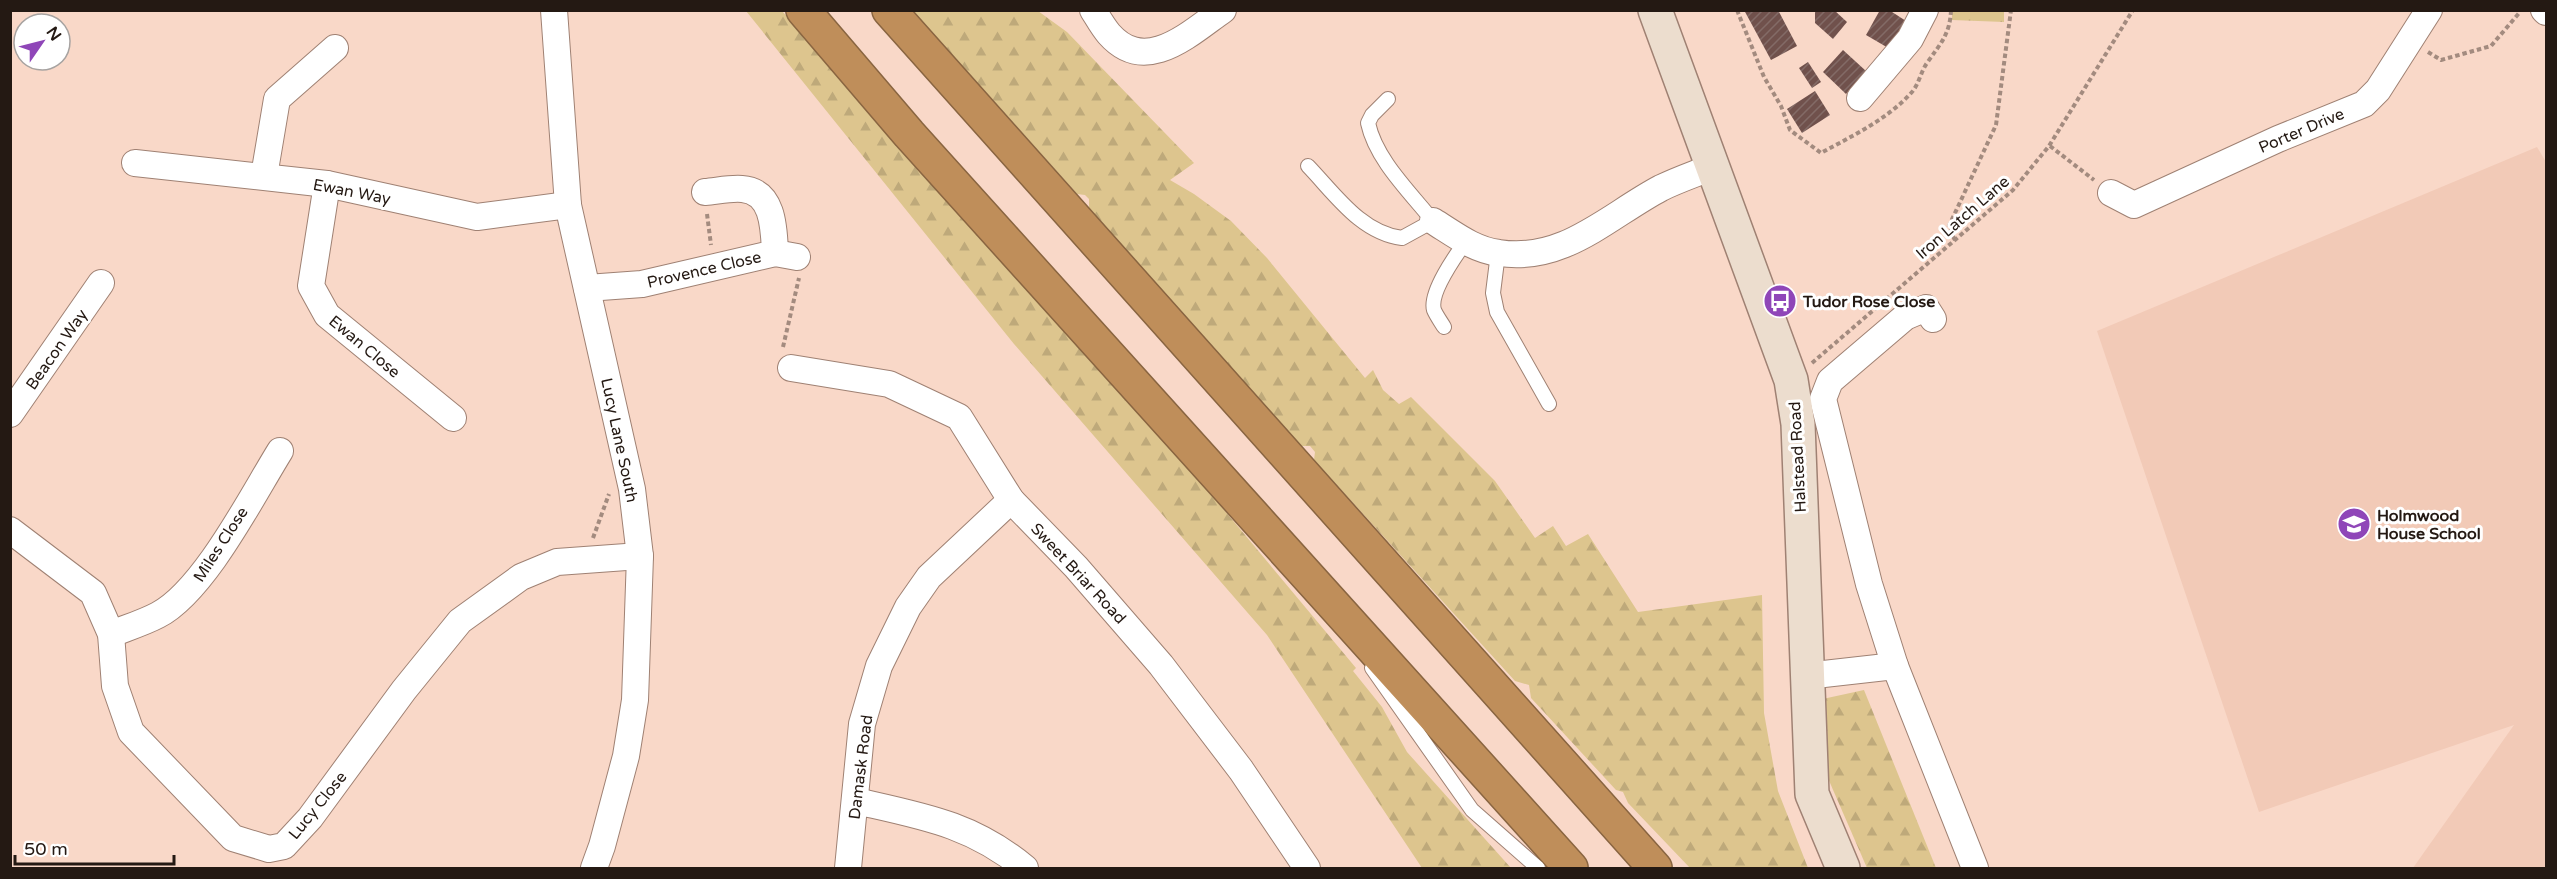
<svg xmlns="http://www.w3.org/2000/svg" width="2557" height="879" font-family="'Varela Round',sans-serif">
  <style>
    .built { fill: #f2cab7 }
    .forest { fill: url(#forest-firs) }
    .park { fill: url(#park-tufts) }
    .building { fill: url(#building-hatch) }
    .lines { fill: none; stroke-linecap: round; stroke-linejoin: round }
    .lane-casing { stroke: #9f8173; stroke-width: 16 }
    .street-casing { stroke: #9f8173; stroke-width: 28 }
    .secondary-casing { stroke: #9f8173; stroke-width: 36 }
    .highway-casing { stroke: #896541; stroke-width: 36 }
    .path { stroke: #a38b7f; stroke-width: 4; stroke-dasharray: 4.5 3; stroke-linecap: butt }
    .lane { stroke: #fff; stroke-width: 14 }
    .street { stroke: #fff; stroke-width: 26 }
    .secondary { stroke: #ecddce; stroke-width: 33 }
    .highway { stroke: #bf8e5a; stroke-width: 33 }
    .labels { text-anchor: middle; stroke-width: 6; stroke-linejoin: round; paint-order: stroke }
    .street-label { font-size: 16px; fill: #241913; stroke: #fff }
    .poi-label { font-size: 16px; font-weight: bold; fill: #241913; stroke: #fff; text-anchor: start }
  </style>
  <defs>
    <pattern id="forest-firs" width="22" height="20" patternUnits="userSpaceOnUse" patternTransform="scale(1.5)"><rect width="22" height="20" fill="#ddc58e"/><path d="M5 1l3.5 6h-7zM16 11l3.5 6h-7z" fill="#bea97a"/></pattern>
    <pattern id="park-tufts" width="24" height="20" patternUnits="userSpaceOnUse" patternTransform="scale(1.5)"><rect width="24" height="20" fill="#ddc58e"/><path d="M3 7l-1-3M5 7V3M7 7l1-3M15 17l-1-3M17 17v-4M19 17l1-3" fill="none" stroke="#bea97a"/></pattern>
    <pattern id="building-hatch" width="6" height="6" patternUnits="userSpaceOnUse" patternTransform="scale(1.5)"><rect width="6" height="6" fill="#70514c"/><path d="M-1 1l2-2M0 6l6-6M5 7l2-2" fill="none" stroke="#836b67"/></pattern>
  </defs>
  <rect width="100%" height="100%" fill="#f9d8c8"/>
  <!-- built -->
  <polygon class="built" points="2537,147 2546,162 2546,868 2413,868 2514,725 2259,812 2097,331"/>
  <!-- forest -->
  <g class="forest">
    <polygon points="746,11 782,11 1154,426 1356,668 1353,671 1382,707 1407,752 1511,868 1422,868 1267,635 1014,344"/>
    <polygon points="913,11 1038,11 1067,32 1194,163 1170,180 1194,194 1231,221 1267,258 1365,378 1373,370 1383,390 1399,404 1411,397 1495,481 1535,538 1553,526 1566,546 1588,534 1638,612 1762,595 1764,713 1778,791 1808,868 1690,868 1628,803 1623,792 1616,790 1531,698 1529,685 1515,681 1314,460 1315,452 1310,446 1301,446 1089,208 1089,199 1085,195 1077,194"/>
    <polygon points="1864,690 1936,868 1867,868 1827,776 1818,700"/>
  </g>
  <!-- park -->
  <polygon class="park" points="1952,11 2004,11 2004,22 1952,20"/>
  <!-- building -->
  <g class="building">
    <polygon points="1744,10 1778,10 1797,46 1771,60"/>
    <polygon points="1815,10 1834,10 1847,22 1833,39 1815,23"/>
    <polygon points="1880,10 1889,10 1906,21 1890,49 1866,35"/>
    <polygon points="1843,50 1866,71 1846,94 1823,72"/>
    <polygon points="1808,62 1821,82 1812,88 1799,68"/>
    <polygon points="1815,91 1830,115 1802,133 1787,109"/>
  </g>
  <g class="lines">
    <!-- lane casing -->
    <g class="lane-casing">
      <g id="lane">
        <path d="M1308,166c27,28 53,67 94,72l31,-17c-23,-29 -57,-61 -65,-98l4,-8 16,-16"/>
        <polyline points="1498,253 1493,293 1497,312 1549,404"/>
        <path d="M1444,327c-3,-5 -8,-12 -10,-17 -5,-17 22,-55 32,-69"/>
        <polyline points="1372,668 1472,810 1538,868"/>
      </g>
    </g>
    <!-- street casing -->
    <g class="street-casing">
      <g id="street">
        <polyline points="554,10 568,205 632,489 640,556 635,700 626,756 602,846 594,868"/>
        <path d="M1093,10c5,8 10,17 16,24 37,42 81,-1 114,-24"/>
        <polyline points="2544,10 2546,12"/>
        <polyline points="1860,98 1910,39 1925,10"/>
        <polyline points="135,163 327,184 477,217 568,205"/>
        <polyline points="264,176 277,99 335,48"/>
        <polyline points="327,184 311,286 327,315 453,418"/>
        <polyline points="2111,193 2134,205 2278,139 2364,104 2378,90 2429,10"/>
        <path d="M1433,221c21,13 41,29 66,32 65,10 109,-37 162,-65 16,-8 34,-14 51,-21"/>
        <polyline points="775,253 797,257"/>
        <path d="M587,288l55,-4 133,-31c-1,-23 -1,-62 -33,-64 -12,-1 -25,2 -37,3"/>
        <polyline points="1933,319 1926,308 1905,317 1830,381 1823,399 1869,584 1895,666 1975,868"/>
        <polyline points="791,368 889,384 959,417 1011,500 1076,567 1161,665 1241,770 1307,868"/>
        <polyline points="10,414 101,283"/>
        <polyline points="10,530 93,593 111,634 115,686 131,732 233,838 269,849 284,846 310,818 404,690 460,621 521,577 557,562 640,556"/>
        <path d="M111,634c15,-6 32,-11 47,-19 46,-24 94,-119 122,-164"/>
        <polyline points="1806,676 1895,666"/>
        <path d="M856,801c66,15 116,23 169,67"/>
        <polyline points="848,868 862,724 879,666 908,607 929,577 1011,500"/>
      </g>
    </g>
    <!-- secondary casing -->
    <g class="secondary-casing">
      <polyline id="secondary" points="1655,10 1791,380 1798,424 1812,794 1843,868"/>
    </g>
    <!-- highway casing -->
    <g class="highway-casing">
      <g id="highway">
        <polyline points="803,10 909,134 1571,868"/>
        <polyline points="889,10 1655,868"/>
      </g>
    </g>
    <!-- path -->
    <g class="path">
      <path d="M1737,10l27,67 17,29 9,24 31,23c31,-17 67,-34 91,-61 7,-8 9,-21 15,-29 13,-19 23,-28 24,-53"/>
      <polyline points="2428,52 2441,60 2491,46 2520,12"/>
      <polyline points="2050,146 2094,180"/>
      <polyline points="707,214 711,245"/>
      <polyline points="1955,240 1948,228 1996,125 2011,10"/>
      <polyline points="783,347 799,278"/>
      <polyline points="1812,363 2013,190 2049,146 2133,10"/>
      <polyline points="593,538 609,494"/>
    </g>
    <!-- lane -->
    <use href="#lane" class="lane"/>
    <!-- street -->
    <use href="#street" class="street"/>
    <!-- secondary -->
    <use href="#secondary" class="secondary"/>
    <!-- highway -->
    <use href="#highway" class="highway"/>
  </g>
  <!-- icons -->
  <defs>
    <g id="bus-disc" transform="scale(1.725)"><circle r="9.5" fill="#8f46b8" stroke="#fff"/><path d="M-5-6H5V4H4V6H2V4H-2V6H-4V4H-5ZM-3.5-4V0h7V-4ZM-3.5 1.2v1.5H-2V1.2ZM2 1.2v1.5H3.5V1.2Z" fill="#fff"/></g>
    <g id="school-disc" transform="scale(1.725)"><circle r="9.5" fill="#8f46b8" stroke="#fff"/><path d="M0-5L7-2L0 1L-7-2ZM-4 1L0 2.5L4 1V4Q0 6-4 4Z" fill="#fff"/></g>
  </defs>
  <g fill-rule="evenodd">
    <use href="#bus-disc" x="1780" y="301"/>
    <use href="#school-disc" x="2354" y="524"/>
  </g>
  <g class="labels">
    <!-- street labels -->
    <g class="street-label">
      <text transform="translate(2301 130) rotate(-23)" y="6">Porter Drive</text>
      <text transform="translate(352 191) rotate(11)" y="6">Ewan Way</text>
      <text transform="translate(1962 217) rotate(-41)" y="6">Iron Latch Lane</text>
      <text transform="translate(704 269) rotate(-13)" y="6">Provence Close</text>
      <text transform="translate(365 346) rotate(40)" y="6">Ewan Close</text>
      <text transform="translate(56 349) rotate(-55)" y="6">Beacon Way</text>
      <text transform="translate(620 440) rotate(78)" y="6">Lucy Lane South</text>
      <text transform="translate(1797 457) rotate(-93)" y="6">Halstead Road</text>
      <text transform="translate(220 544) rotate(-57)" y="6">Miles Close</text>
      <text transform="translate(1079 573) rotate(47)" y="6">Sweet Briar Road</text>
      <text transform="translate(860 767) rotate(-83)" y="6">Damask Road</text>
      <text transform="translate(317 805) rotate(-51)" y="6">Lucy Close</text>
    </g>
    <!-- poi labels -->
    <g class="poi-label">
      <text x="1803" y="307">Tudor Rose Close</text>
      <text x="2377" y="521">Holmwood<tspan x="2377" dy="18">House School</tspan></text>
    </g>
  </g>
  <!-- border -->
  <rect width="2557" height="879" fill="none" stroke="#241913" stroke-width="24"/>
  <!-- north arrow -->
  <g transform="translate(42 42) rotate(55)"><circle r="28" fill="#ffffff" stroke="#a7a3a1" stroke-width="1.5"/>
  <path d="M0-4.5L10 22L0 15L-10 22Z" fill="#8f46b8"/>
  <text y="-9" font-size="16" font-weight="bold" text-anchor="middle" fill="#241913">N</text>
  </g>
  <!-- scale -->
  <path d="M15 855v9h159v-9" fill="none" stroke="#241913" stroke-width="3"/>
  <text x="24" y="855" font-size="18" fill="#241913" stroke="#ffffff" stroke-width="4.5" paint-order="stroke">50 m</text>
</svg>
